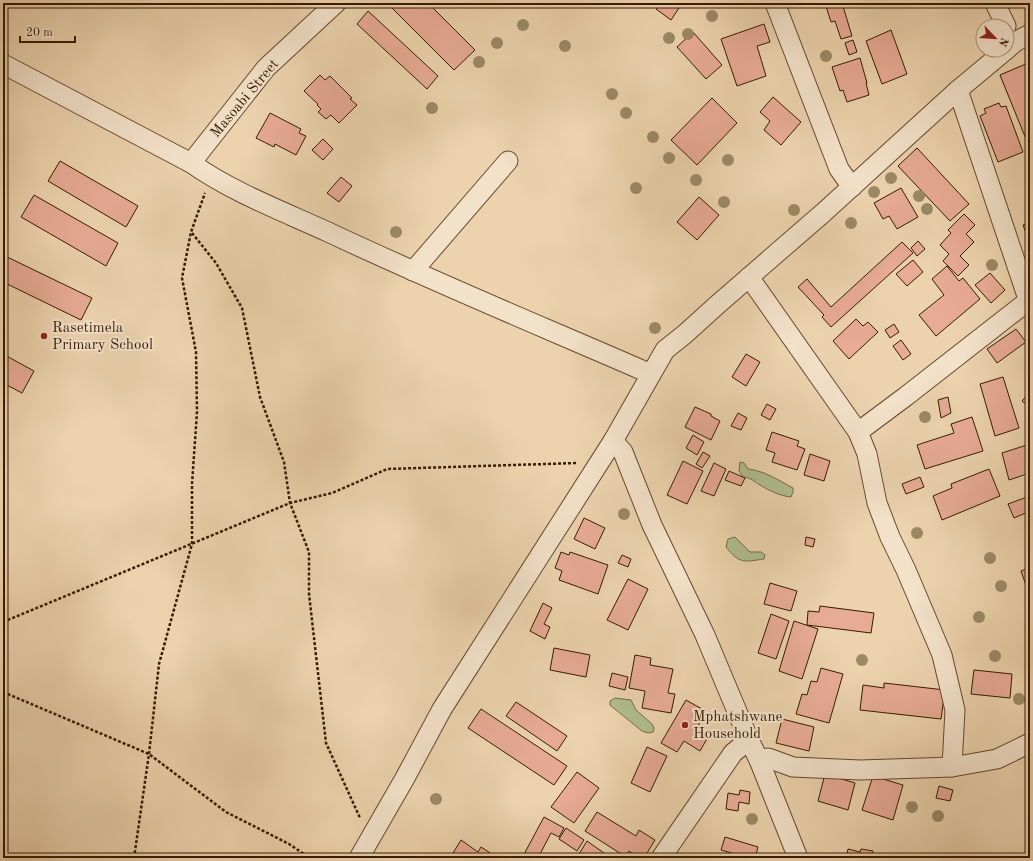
<svg xmlns="http://www.w3.org/2000/svg" width="1033" height="861" font-family="'Old Standard TT',serif">
  <style>
    .green { fill: #b1be8f; stroke: #746c48 }
    .building { fill: #e8ab96; stroke: #361b00 }
    .lines { fill: none; stroke-linecap: round; stroke-linejoin: round }
    .minor-casing { stroke: #64492c; stroke-width: 21 }
    .path { stroke: #361b00; stroke-width: 2.5; stroke-dasharray: 3 2; stroke-linecap: butt }
    .minor { stroke: #f3e2ca; stroke-width: 19 }
    .tree { fill: #9c8966 }
    .poi-dot { fill: #8f2418; stroke: #f3e2ca; stroke-width: 1.5 }
    .labels { text-anchor: middle; stroke-width: 4; stroke-linejoin: round; paint-order: stroke }
    .street-label { font-size: 15px; fill: #361b00; stroke: #f3e2ca }
    .poi-label { font-size: 15px; fill: #361b00; stroke: #f3e2ca; text-anchor: start }
  </style>
  <rect width="100%" height="100%" fill="#ecd3ae"/>
  <filter id="stains"><feTurbulence type="fractalNoise" baseFrequency=".005" numOctaves="4"/><feColorMatrix values="0 0 0 0 .2 0 0 0 0 .09 0 0 0 0 .02 0 0 0 .5 -.17"/></filter>
  <radialGradient id="worn" r=".72"><stop offset=".6" stop-color="#630" stop-opacity="0"/><stop offset="1" stop-color="#630" stop-opacity=".3"/></radialGradient>
  <!-- green -->
  <g class="green">
    <path d="M740,462l4,1 4,6c17,2 30,11 45,19v4l-2,5c-10,-1 -22,-6 -31,-12 -7,-4 -8,-7 -17,-8l-4,-6z"/>
    <path d="M735,537l15,15h11l4,3 -1,4c-21,3 -24,5 -38,-12l2,-8z"/>
    <polygon points="615,698 631,700 636,710 652,724 654,728 653,732 648,733 642,731 610,705 610,701"/>
  </g>
  <!-- building -->
  <g class="building">
    <polygon points="387,3 428,3 475,50 454,70"/>
    <polygon points="660,3 672,3 679,8 671,20 656,9"/>
    <polygon points="825,3 842,3 852,36 841,39 835,21 831,22"/>
    <polygon points="368,11 438,76 427,89 357,24"/>
    <polygon points="764,24 770,42 757,46 766,76 737,86 721,39"/>
    <polygon points="891,30 907,74 882,84 866,41"/>
    <polygon points="693,32 722,65 706,79 677,47"/>
    <polygon points="853,40 857,52 849,55 845,43"/>
    <polygon points="860,58 867,83 866,83 869,95 847,102 843,90 840,91 832,67"/>
    <polygon points="1028,63 1030,67 1030,149 1000,75"/>
    <polygon points="320,75 325,80 330,76 352,98 350,99 357,105 339,123 331,115 326,119 318,112 321,109 317,105 318,104 304,91"/>
    <polygon points="773,97 801,122 781,145 764,130 770,121 760,112"/>
    <polygon points="712,98 737,123 697,165 671,140"/>
    <polygon points="999,103 1001,107 1006,106 1023,152 998,162 980,116 986,113 984,109"/>
    <polygon points="270,113 301,129 299,133 306,136 296,155 275,144 274,147 256,138"/>
    <polygon points="323,139 333,149 323,160 312,150"/>
    <polygon points="917,148 969,204 950,221 898,166"/>
    <polygon points="60,161 138,206 126,227 48,181"/>
    <polygon points="341,177 352,186 339,202 327,193"/>
    <polygon points="901,188 918,217 897,229 889,216 883,219 874,203"/>
    <polygon points="34,195 118,243 106,266 21,217"/>
    <polygon points="699,197 719,215 697,240 677,222"/>
    <polygon points="964,214 975,225 966,234 974,242 960,256 969,265 958,276 943,261 949,254 940,245 951,233 948,230"/>
    <polygon points="1030,223 1030,244 1023,225"/>
    <polygon points="918,241 925,249 917,256 911,248"/>
    <polygon points="902,242 913,253 831,327 822,317 824,315 798,287 807,279 831,307"/>
    <polygon points="3,255 92,298 81,320 3,282"/>
    <polygon points="913,260 923,272 907,286 896,274"/>
    <polygon points="947,266 959,281 963,278 980,299 936,336 919,315 944,295 932,279"/>
    <polygon points="990,273 1005,290 991,303 975,285"/>
    <polygon points="856,319 863,326 868,322 878,332 849,359 833,341"/>
    <polygon points="894,324 899,332 890,338 885,330"/>
    <polygon points="1016,329 1026,342 997,363 987,349"/>
    <polygon points="901,340 911,354 903,360 893,346"/>
    <polygon points="3,354 34,371 22,393 3,383"/>
    <polygon points="746,354 760,362 746,386 732,377"/>
    <polygon points="1003,377 1019,428 995,436 980,384"/>
    <polygon points="1030,392 1030,408 1022,401"/>
    <polygon points="948,397 951,413 941,418 938,400"/>
    <polygon points="767,404 776,409 770,420 761,415"/>
    <polygon points="695,407 711,414 711,416 720,421 711,440 685,427"/>
    <polygon points="738,413 747,418 741,430 731,426"/>
    <polygon points="972,417 983,451 925,469 917,445 954,433 951,424"/>
    <polygon points="772,432 799,441 797,446 805,449 797,470 772,462 775,453 766,450"/>
    <polygon points="693,435 704,442 697,455 686,448"/>
    <polygon points="1030,444 1030,473 1009,480 1002,453"/>
    <polygon points="703,452 710,456 702,468 696,464"/>
    <polygon points="810,454 830,461 824,481 804,475"/>
    <polygon points="683,461 703,471 687,504 667,495"/>
    <polygon points="714,463 726,469 714,496 701,491"/>
    <polygon points="989,469 1000,496 942,520 933,496 952,488 951,484"/>
    <polygon points="729,471 745,478 741,486 725,480"/>
    <polygon points="920,477 924,487 906,494 902,484"/>
    <polygon points="1027,497 1030,505 1030,511 1014,518 1008,504"/>
    <polygon points="584,518 605,528 595,549 574,539"/>
    <polygon points="806,537 815,539 813,547 805,545"/>
    <polygon points="561,552 569,555 570,552 608,565 598,594 559,580 562,571 555,568"/>
    <polygon points="622,555 631,559 628,567 618,563"/>
    <polygon points="1030,561 1030,597 1021,571 1029,568 1027,562"/>
    <polygon points="628,579 648,589 628,630 607,620"/>
    <polygon points="770,583 797,591 791,611 764,604"/>
    <polygon points="543,603 552,608 544,624 550,627 545,639 530,631"/>
    <polygon points="820,606 874,613 871,633 807,625 808,611 819,612"/>
    <polygon points="771,614 789,621 776,659 758,653"/>
    <polygon points="794,621 818,629 802,679 779,671"/>
    <polygon points="554,648 590,655 586,677 550,670"/>
    <polygon points="635,655 651,658 650,665 673,669 668,693 675,694 671,713 642,708 645,691 629,688"/>
    <polygon points="821,668 843,674 829,723 796,714 802,694 807,695 811,681 817,682"/>
    <polygon points="974,670 1012,674 1010,698 971,694"/>
    <polygon points="612,673 628,677 625,690 609,686"/>
    <polygon points="884,683 945,690 941,719 860,710 863,685 884,688"/>
    <polygon points="686,700 702,709 696,718 701,721 696,729 708,737 700,751 684,741 677,752 661,743"/>
    <polygon points="516,702 567,736 557,751 506,716"/>
    <polygon points="481,709 567,766 554,785 468,728"/>
    <polygon points="782,719 814,727 809,751 776,743"/>
    <polygon points="647,747 667,756 650,792 631,783"/>
    <polygon points="577,772 599,788 574,823 551,807"/>
    <polygon points="825,774 855,783 848,810 818,801"/>
    <polygon points="873,776 903,785 893,820 862,810"/>
    <polygon points="939,786 953,790 950,801 936,798"/>
    <polygon points="740,790 750,792 749,804 739,802 738,811 726,809 728,793 739,795"/>
    <polygon points="597,812 636,836 639,830 655,840 644,858 640,858 629,851 626,857 585,831"/>
    <polygon points="544,817 564,828 559,837 551,833 538,858 522,858"/>
    <polygon points="566,828 584,840 577,851 559,839"/>
    <polygon points="725,837 758,847 755,858 749,858 721,850"/>
    <polygon points="461,840 478,852 481,847 498,858 450,858"/>
    <polygon points="587,841 611,858 585,858 579,854"/>
    <polygon points="848,849 860,852 861,849 873,851 872,858 846,858"/>
  </g>
  <g class="lines">
    <!-- minor casing -->
    <g class="minor-casing">
      <g id="minor">
        <polyline points="775,3 839,169 852,187"/>
        <polyline points="995,3 1006,26"/>
        <polyline points="1007,49 1015,42 1030,34"/>
        <path d="M3,64l188,99c41,29 91,48 137,69 106,50 215,95 323,142"/>
        <polyline points="958,90 1030,305"/>
        <polyline points="191,163 266,68 336,3"/>
        <polyline points="413,271 508,161"/>
        <polyline points="749,277 858,432 867,454 877,503 890,537 906,570 942,655 955,710 952,767"/>
        <polyline points="858,432 905,397 1028,301"/>
        <polyline points="613,441 623,452 652,525 705,635 749,740 759,760 798,858"/>
        <polyline points="759,760 768,758 793,767 860,770 952,767 997,759 1030,743"/>
        <polyline points="359,858 405,778 442,709 613,441 665,350 685,334 717,305 823,213 958,90 1006,50"/>
        <polyline points="661,858 733,753 749,740"/>
      </g>
    </g>
    <!-- path -->
    <g class="path">
      <polyline points="192,233 216,263 242,308 260,397 284,462 290,503 309,552 309,594 326,743 360,818"/>
      <polyline points="3,622 290,503 332,493 387,469 577,463"/>
      <polyline points="3,692 149,754 226,812 289,844 310,858"/>
      <polyline points="134,858 149,754 159,664 192,544 192,484 197,412 196,352 182,278 191,232 205,193"/>
    </g>
    <!-- minor -->
    <use href="#minor" class="minor"/>
  </g>
  <!-- trees -->
  <g class="tree">
    <circle cx="712" cy="16" r="6"/>
    <circle cx="523" cy="25" r="6"/>
    <circle cx="688" cy="34" r="6"/>
    <circle cx="669" cy="38" r="6"/>
    <circle cx="497" cy="43" r="6"/>
    <circle cx="565" cy="46" r="6"/>
    <circle cx="826" cy="56" r="6"/>
    <circle cx="479" cy="62" r="6"/>
    <circle cx="612" cy="94" r="6"/>
    <circle cx="432" cy="108" r="6"/>
    <circle cx="626" cy="113" r="6"/>
    <circle cx="653" cy="137" r="6"/>
    <circle cx="669" cy="158" r="6"/>
    <circle cx="728" cy="160" r="6"/>
    <circle cx="891" cy="178" r="6"/>
    <circle cx="696" cy="180" r="6"/>
    <circle cx="636" cy="188" r="6"/>
    <circle cx="874" cy="192" r="6"/>
    <circle cx="919" cy="196" r="6"/>
    <circle cx="724" cy="202" r="6"/>
    <circle cx="927" cy="209" r="6"/>
    <circle cx="794" cy="210" r="6"/>
    <circle cx="851" cy="223" r="6"/>
    <circle cx="396" cy="232" r="6"/>
    <circle cx="992" cy="265" r="6"/>
    <circle cx="655" cy="328" r="6"/>
    <circle cx="925" cy="417" r="6"/>
    <circle cx="624" cy="514" r="6"/>
    <circle cx="917" cy="533" r="6"/>
    <circle cx="990" cy="558" r="6"/>
    <circle cx="1001" cy="586" r="6"/>
    <circle cx="979" cy="617" r="6"/>
    <circle cx="995" cy="656" r="6"/>
    <circle cx="862" cy="660" r="6"/>
    <circle cx="1019" cy="699" r="6"/>
    <circle cx="436" cy="799" r="6"/>
    <circle cx="912" cy="807" r="6"/>
    <circle cx="938" cy="816" r="6"/>
    <circle cx="752" cy="819" r="6"/>
  </g>
  <!-- markers -->
  <g class="poi-dot">
    <circle cx="44" cy="336" r="4"/>
    <circle cx="685" cy="725" r="4"/>
  </g>
  <g class="labels">
    <!-- street labels -->
    <g class="street-label">
      <text transform="translate(244 98) rotate(-50)" y="5">Masoabi Street</text>
    </g>
    <!-- poi labels -->
    <g class="poi-label">
      <text x="52" y="332">Rasetimela<tspan x="52" dy="17">Primary School</tspan></text>
      <text x="693" y="721">Mphatshwane<tspan x="693" dy="17">Household</tspan></text>
    </g>
  </g>
  <!-- margin -->
  <rect width="1033" height="861" fill="none" stroke="#ecd3ae" stroke-width="16"/>
  <rect x="4" y="4" width="1025" height="853" fill="none" stroke="#361b00" stroke-width="2"/>
  <rect x="8" y="8" width="1017" height="845" fill="none" stroke="#361b00"/>
  <!-- north arrow -->
  <g transform="translate(995 38) rotate(115)"><circle r="19" fill="#f3e2ca" stroke="#a79279"/>
  <path d="M0-3L7 15L0 10L-7 15Z" fill="#8f2418"/>
  <text y="-6" font-size="11" font-weight="bold" text-anchor="middle" fill="#361b00">N</text>
  </g>
  <!-- scale -->
  <path d="M20 36v6h55v-6" fill="none" stroke="#361b00" stroke-width="2"/>
  <text x="26" y="36" font-size="12" fill="#361b00" stroke="#f3e2ca" stroke-width="3" paint-order="stroke">20 m</text>
  <rect width="100%" height="100%" filter="url(#stains)"/>
  <rect width="100%" height="100%" fill="url(#worn)"/>
</svg>
